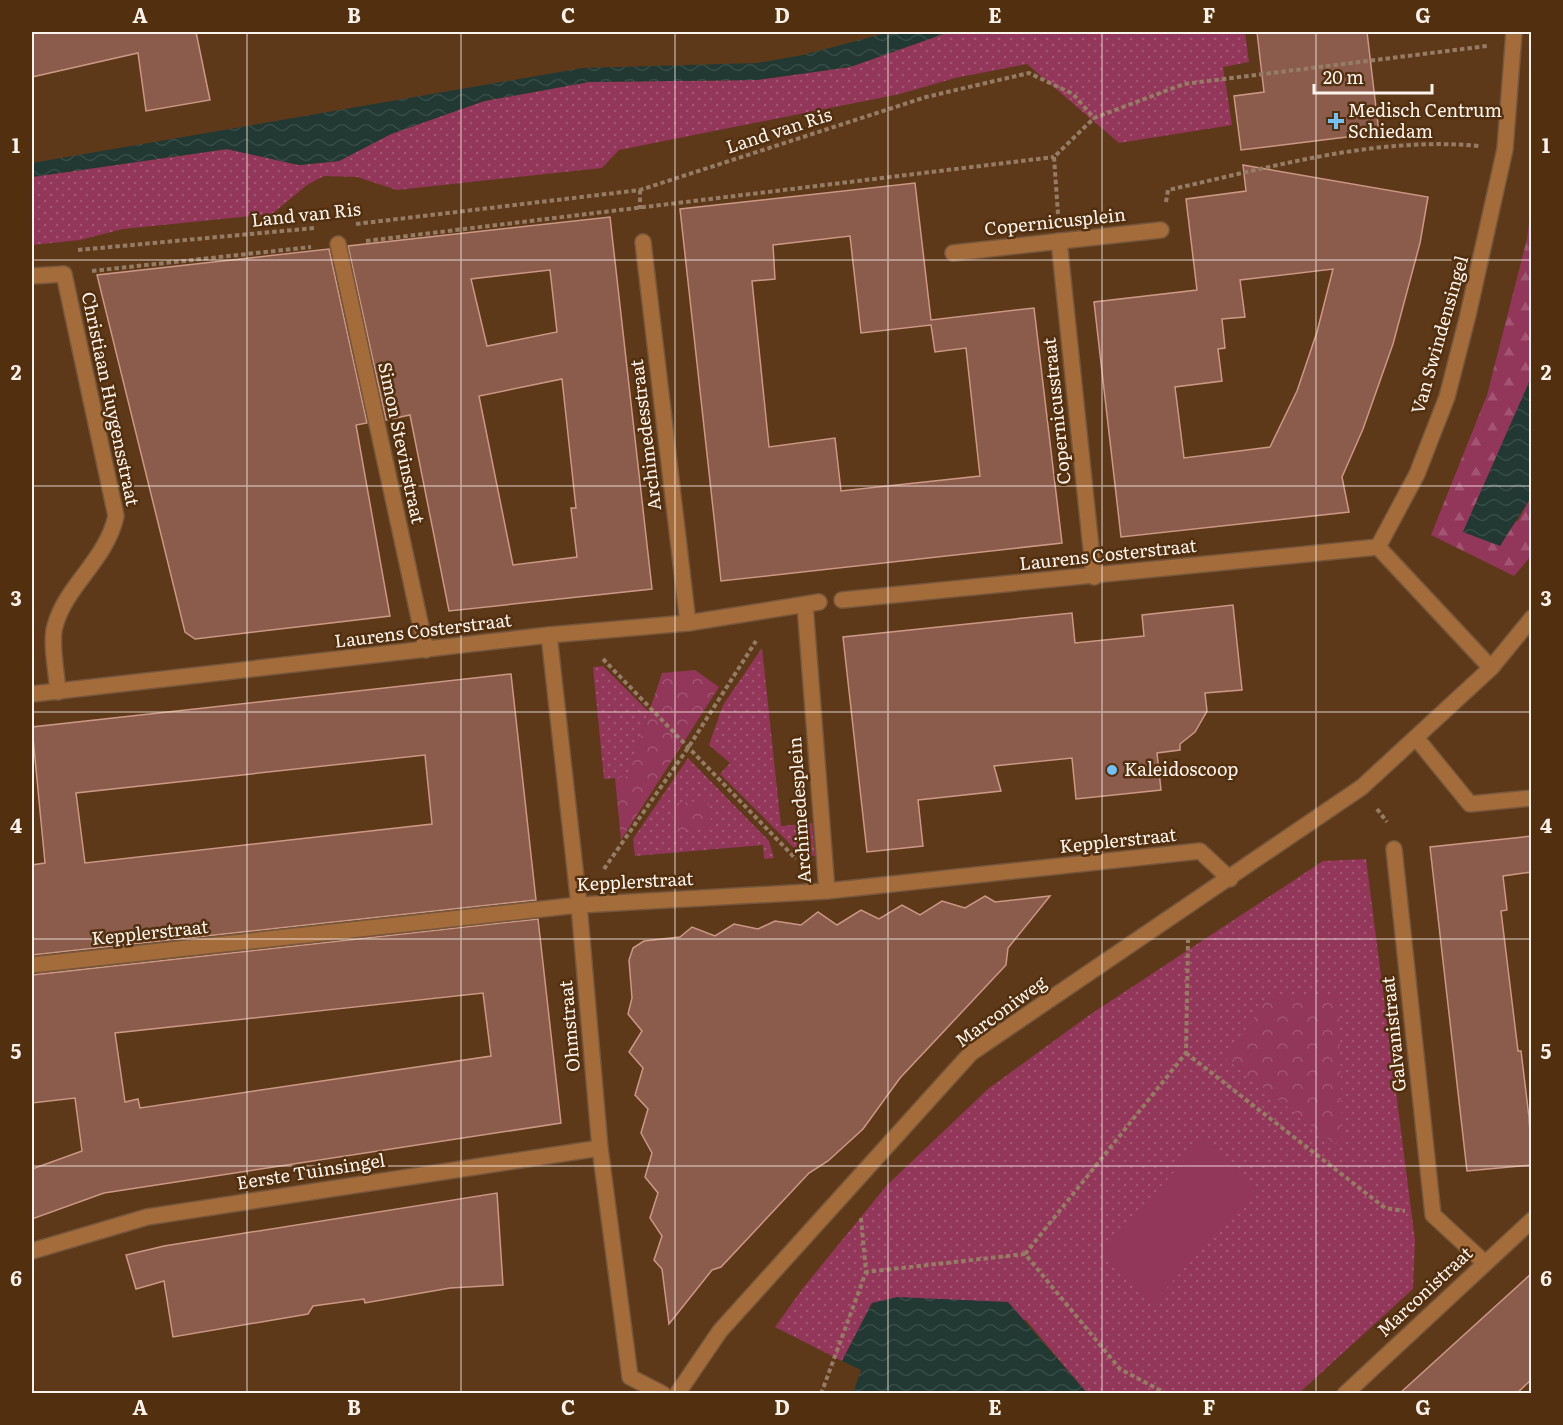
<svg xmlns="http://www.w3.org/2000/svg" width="1563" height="1425" font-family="Literata,serif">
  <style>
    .grass { fill: url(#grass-dots) }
    .forest { fill: url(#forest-firs) }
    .park { fill: url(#park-crowns) }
    .garden { fill: #92365a }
    .water { fill: url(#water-waves) }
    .building { fill: #8b5b4b; stroke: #cc9886; stroke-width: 1.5; fill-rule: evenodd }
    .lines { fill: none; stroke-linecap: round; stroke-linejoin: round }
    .minor-casing { stroke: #76573c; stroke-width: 18 }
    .path { stroke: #967c65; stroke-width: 4; stroke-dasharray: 4.5 3; stroke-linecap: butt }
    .minor { stroke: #a56c3b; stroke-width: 15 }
    .grid { fill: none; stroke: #fcf3ec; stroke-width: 1.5; stroke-opacity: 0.55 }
    .poi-dot { fill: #72c1f5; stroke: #522f0e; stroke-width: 2 }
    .labels { text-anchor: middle; stroke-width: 5; stroke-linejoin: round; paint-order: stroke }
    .poi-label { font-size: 18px; fill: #fcf3ec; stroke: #522f0e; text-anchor: start }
    .street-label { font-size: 18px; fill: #fcf3ec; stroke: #522f0e }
    .neatline { fill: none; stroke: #fcf3ec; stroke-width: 2 }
    .grid-label { font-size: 20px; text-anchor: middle; font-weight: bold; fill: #fcf3ec }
  </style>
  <defs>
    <pattern id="grass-dots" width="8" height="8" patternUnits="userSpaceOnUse" patternTransform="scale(1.5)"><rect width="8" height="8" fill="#92365a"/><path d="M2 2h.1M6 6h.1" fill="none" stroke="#a25472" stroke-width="1.8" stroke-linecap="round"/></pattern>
    <pattern id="forest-firs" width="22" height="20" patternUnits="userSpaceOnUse" patternTransform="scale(1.5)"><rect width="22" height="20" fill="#92365a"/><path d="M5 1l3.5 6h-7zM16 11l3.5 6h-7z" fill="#a25472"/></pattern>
    <pattern id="park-crowns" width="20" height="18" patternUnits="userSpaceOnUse" patternTransform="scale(1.5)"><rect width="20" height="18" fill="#92365a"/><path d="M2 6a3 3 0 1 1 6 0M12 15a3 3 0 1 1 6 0" fill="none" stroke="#a25472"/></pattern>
    <pattern id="water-waves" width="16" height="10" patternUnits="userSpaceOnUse" patternTransform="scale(1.5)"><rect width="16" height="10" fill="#213833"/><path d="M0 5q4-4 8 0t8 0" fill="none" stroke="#374c47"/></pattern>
  </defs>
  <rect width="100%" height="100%" fill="#5d391a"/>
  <!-- grass -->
  <g class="grass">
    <polygon points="949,32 1245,32 1249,62 1223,67 1232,125 1119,143 1027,64 955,78 900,94 619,150 602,168 397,190 357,177 324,176 307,185 272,214 123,229 80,240 32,245 32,177 227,149 299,165 339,161 391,134 484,101 589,82 756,80 850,67"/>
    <polygon points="762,648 781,826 812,823 815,856 801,855 720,774 730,763 709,745 723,705"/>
    <polygon points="603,666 649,712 628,777 604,779 593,667"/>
    <polygon points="688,758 769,841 774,858 764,859 763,845 635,856 633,839"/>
    <polygon points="1366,859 1415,1240 1413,1289 1299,1393 1087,1393 1026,1320 872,1303 842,1361 775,1327 803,1288 887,1185 988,1089 1088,1016 1323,861"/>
  </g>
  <!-- forest -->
  <polygon class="forest" points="1531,206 1531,378 1463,532 1518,521 1531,497 1531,556 1514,576 1431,535 1487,395 1527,239"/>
  <!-- park -->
  <g class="park">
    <polygon points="695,670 719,687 621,840 615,778 628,776 662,673"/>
    <polygon points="708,800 712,827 674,832 671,804"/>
    <polygon points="1339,995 1342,1137 1335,1144 1225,1058 1268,998"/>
  </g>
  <!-- garden -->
  <polygon class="garden" points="1202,1140 1256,1187 1155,1301 1102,1254"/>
  <!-- water -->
  <g class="water">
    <polygon points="890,32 949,32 850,67 756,80 589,82 484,101 391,134 339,161 299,165 227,149 32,177 32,163 583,68 757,63 803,55"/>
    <polygon points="1531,378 1531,497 1500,546 1463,532"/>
    <polygon points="897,1297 1008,1302 1087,1393 853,1393 861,1370 842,1361 872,1303"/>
  </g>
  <!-- building -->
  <g class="building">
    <polygon points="32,32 196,32 210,100 146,111 138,53 32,77"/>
    <polygon points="1257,32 1367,32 1379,133 1241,150 1234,96 1264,92"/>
    <path d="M1243,165l185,32 -8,46 -27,101 -30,85 -21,48 7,35 -228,25 -27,-235 103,-12 -11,-91 60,-8zM1333,269l-16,63 -20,59 -27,56 -86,11 -9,-71 47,-6 -4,-32 7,-1 -3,-29 23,-2 -5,-37z"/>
    <path d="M915,183l16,137 103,-12 28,235 -341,38 -41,-372zM850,236l11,97 70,-8 4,27 31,-4 14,128 -139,15 -6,-53 -66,9 -17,-166 23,-2 -2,-34z"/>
    <path d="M610,217l42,372 -203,22 -39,-196 -24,5 -38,-174zM550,270l7,62 -70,14 -16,-67zM562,379l14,129h-5l6,49 -64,8 -34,-169z"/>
    <polygon points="329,249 367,423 356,425 390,616 195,639 185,632 97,275"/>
    <polygon points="1233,605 1242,690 1205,693 1207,711 1195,732 1180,744 1180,750 1157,753 1161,790 1076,799 1072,758 994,766 1001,791 918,800 923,846 867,852 843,637 1072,613 1075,643 1144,636 1142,615"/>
    <path d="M511,674l25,226 -504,55v-90l13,-2 -13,-136zM425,755l7,69 -347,39 -9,-70z"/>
    <polygon points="1532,836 1532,872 1503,876 1507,910 1501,911 1518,1051 1521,1051 1529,1117 1532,1165 1467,1171 1430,847"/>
    <polygon points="985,896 995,902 1050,896 1008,948 1006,965 900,1078 863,1129 828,1161 809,1173 721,1267 712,1270 669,1324 662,1269 654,1260 662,1236 650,1218 658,1193 645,1177 652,1153 641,1133 648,1109 635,1095 643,1068 629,1052 642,1031 628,1014 632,998 629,960 633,948 644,941 680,937 692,927 715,936 734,924 758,929 775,921 801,925 818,912 837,925 861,910 879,919 902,905 920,915 942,901 965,908"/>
    <path d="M538,919l23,204 -457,70 -72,26v-50l50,-18 -7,-53 -43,5v-128zM483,993l8,63 -351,52 -2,-9 -13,3 -10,-69z"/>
    <polygon points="497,1193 503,1285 450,1288 365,1303 364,1299 313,1306 308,1314 173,1337 164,1281 136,1289 126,1255 164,1246"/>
    <polygon points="1532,1273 1532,1379 1516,1394 1399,1394"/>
  </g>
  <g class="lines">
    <!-- minor casing -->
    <g class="minor-casing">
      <g id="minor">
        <polyline points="1059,241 1094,577"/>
        <polyline points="643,242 688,623"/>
        <polyline points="338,244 426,650"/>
        <polyline points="953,253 1161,230"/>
        <path d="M32,276l32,-2 52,242c-10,45 -50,69 -61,110 -5,16 2,48 3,66"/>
        <polyline points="842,600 1378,547"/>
        <polyline points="805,605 827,891"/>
        <polyline points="549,635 579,905 600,1148 630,1377 663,1394"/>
        <polyline points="1491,668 1378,547 1417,474 1447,397 1468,315 1505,149 1514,32"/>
        <polyline points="32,694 549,635 688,623 819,602"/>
        <polyline points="1417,739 1470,804 1532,798"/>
        <polyline points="1394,849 1433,1215 1485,1263"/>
        <polyline points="32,965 579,905 827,891 1200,851 1230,879"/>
        <polyline points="32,1251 147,1217 600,1148"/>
        <polyline points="677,1394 720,1331 971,1053 1362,787 1491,668 1532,618"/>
        <polyline points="1345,1394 1532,1220"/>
      </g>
    </g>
    <!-- path -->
    <g class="path">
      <polyline points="640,190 640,209"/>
      <path d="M1166,202l2,-12c101,-22 207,-54 311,-44"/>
      <polyline points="1058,214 1054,157 1094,118"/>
      <polyline points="356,224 640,190 926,97 1029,73 1073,94 1094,118 1184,84 1487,46"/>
      <polyline points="366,241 1054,157"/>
      <polyline points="78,250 315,228"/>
      <polyline points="92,271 311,247"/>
      <polyline points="603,659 796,859"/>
      <polyline points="1377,809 1387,822"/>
      <polyline points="604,869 688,748 756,641"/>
      <polyline points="1186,1053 1385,1208 1405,1211"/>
      <polyline points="861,1218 866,1272 1025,1254 1120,1369 1167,1394"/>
      <polyline points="1025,1254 1186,1053 1188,940"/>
      <polyline points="821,1394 866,1272"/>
    </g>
    <!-- minor -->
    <use href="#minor" class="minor"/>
  </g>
  <!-- grid -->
  <path class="grid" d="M247,32v1362M461,32v1362M675,32v1362M888,32v1362M1102,32v1362M1316,32v1362M32,260h1500M32,486h1500M32,712h1500M32,939h1500M32,1166h1500"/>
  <!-- markers -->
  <g class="poi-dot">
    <path d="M1333 112h6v6h6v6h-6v6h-6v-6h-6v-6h6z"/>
    <circle cx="1112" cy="770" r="6"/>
  </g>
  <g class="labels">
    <!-- poi labels -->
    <g class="poi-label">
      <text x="1348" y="117">Medisch Centrum<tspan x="1348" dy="21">Schiedam</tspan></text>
      <text x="1124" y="776">Kaleidoscoop</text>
    </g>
    <!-- street labels -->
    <g class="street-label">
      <text transform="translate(779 131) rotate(-18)" y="6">Land van Ris</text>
      <text transform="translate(306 215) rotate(-6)" y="6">Land van Ris</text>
      <text transform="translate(1055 222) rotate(-6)" y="6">Copernicusplein</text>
      <text transform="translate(1440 335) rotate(-74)" y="6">Van Swindensingel</text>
      <text transform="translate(110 399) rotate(78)" y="6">Christiaan Huygensstraat</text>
      <text transform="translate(1057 411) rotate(-96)" y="6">Copernicusstraat</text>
      <text transform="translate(646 435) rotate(-97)" y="6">Archimedesstraat</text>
      <text transform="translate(401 443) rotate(78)" y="6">Simon Stevinstraat</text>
      <text transform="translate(1108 555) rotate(-6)" y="6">Laurens Costerstraat</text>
      <text transform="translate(423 631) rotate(-7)" y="6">Laurens Costerstraat</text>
      <text transform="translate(800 810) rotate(-94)" y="6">Archimedesplein</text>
      <text transform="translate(1118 841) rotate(-6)" y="6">Kepplerstraat</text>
      <text transform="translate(635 882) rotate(-3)" y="6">Kepplerstraat</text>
      <text transform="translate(150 933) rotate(-6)" y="6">Kepplerstraat</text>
      <text transform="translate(1001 1012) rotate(-36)" y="6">Marconiweg</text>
      <text transform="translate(570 1026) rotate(-95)" y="6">Ohmstraat</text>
      <text transform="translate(1394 1034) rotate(-96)" y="6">Galvanistraat</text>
      <text transform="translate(311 1172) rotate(-9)" y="6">Eerste Tuinsingel</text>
      <text transform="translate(1425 1292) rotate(-43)" y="6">Marconistraat</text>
    </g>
  </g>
  <!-- border -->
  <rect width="1563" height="1425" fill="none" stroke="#522f0e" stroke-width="66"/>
  <!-- scale -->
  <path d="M1314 84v9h118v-9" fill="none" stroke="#fcf3ec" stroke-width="3"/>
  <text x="1323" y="84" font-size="18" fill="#fcf3ec" stroke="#522f0e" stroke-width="4.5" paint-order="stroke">20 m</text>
  <rect x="33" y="33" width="1497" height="1359" class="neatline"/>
  <g class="grid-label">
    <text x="140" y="23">A</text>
    <text x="354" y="23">B</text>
    <text x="568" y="23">C</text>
    <text x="782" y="23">D</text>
    <text x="995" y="23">E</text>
    <text x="1209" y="23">F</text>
    <text x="1423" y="23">G</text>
    <text x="16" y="153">1</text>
    <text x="1546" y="153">1</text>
    <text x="16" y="380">2</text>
    <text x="1546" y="380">2</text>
    <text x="16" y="606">3</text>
    <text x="1546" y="606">3</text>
    <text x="16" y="833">4</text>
    <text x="1546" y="833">4</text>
    <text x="16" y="1059">5</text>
    <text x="1546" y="1059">5</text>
    <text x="16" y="1286">6</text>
    <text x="1546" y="1286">6</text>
    <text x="140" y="1415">A</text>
    <text x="354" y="1415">B</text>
    <text x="568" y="1415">C</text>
    <text x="782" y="1415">D</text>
    <text x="995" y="1415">E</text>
    <text x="1209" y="1415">F</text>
    <text x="1423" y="1415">G</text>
  </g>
</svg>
